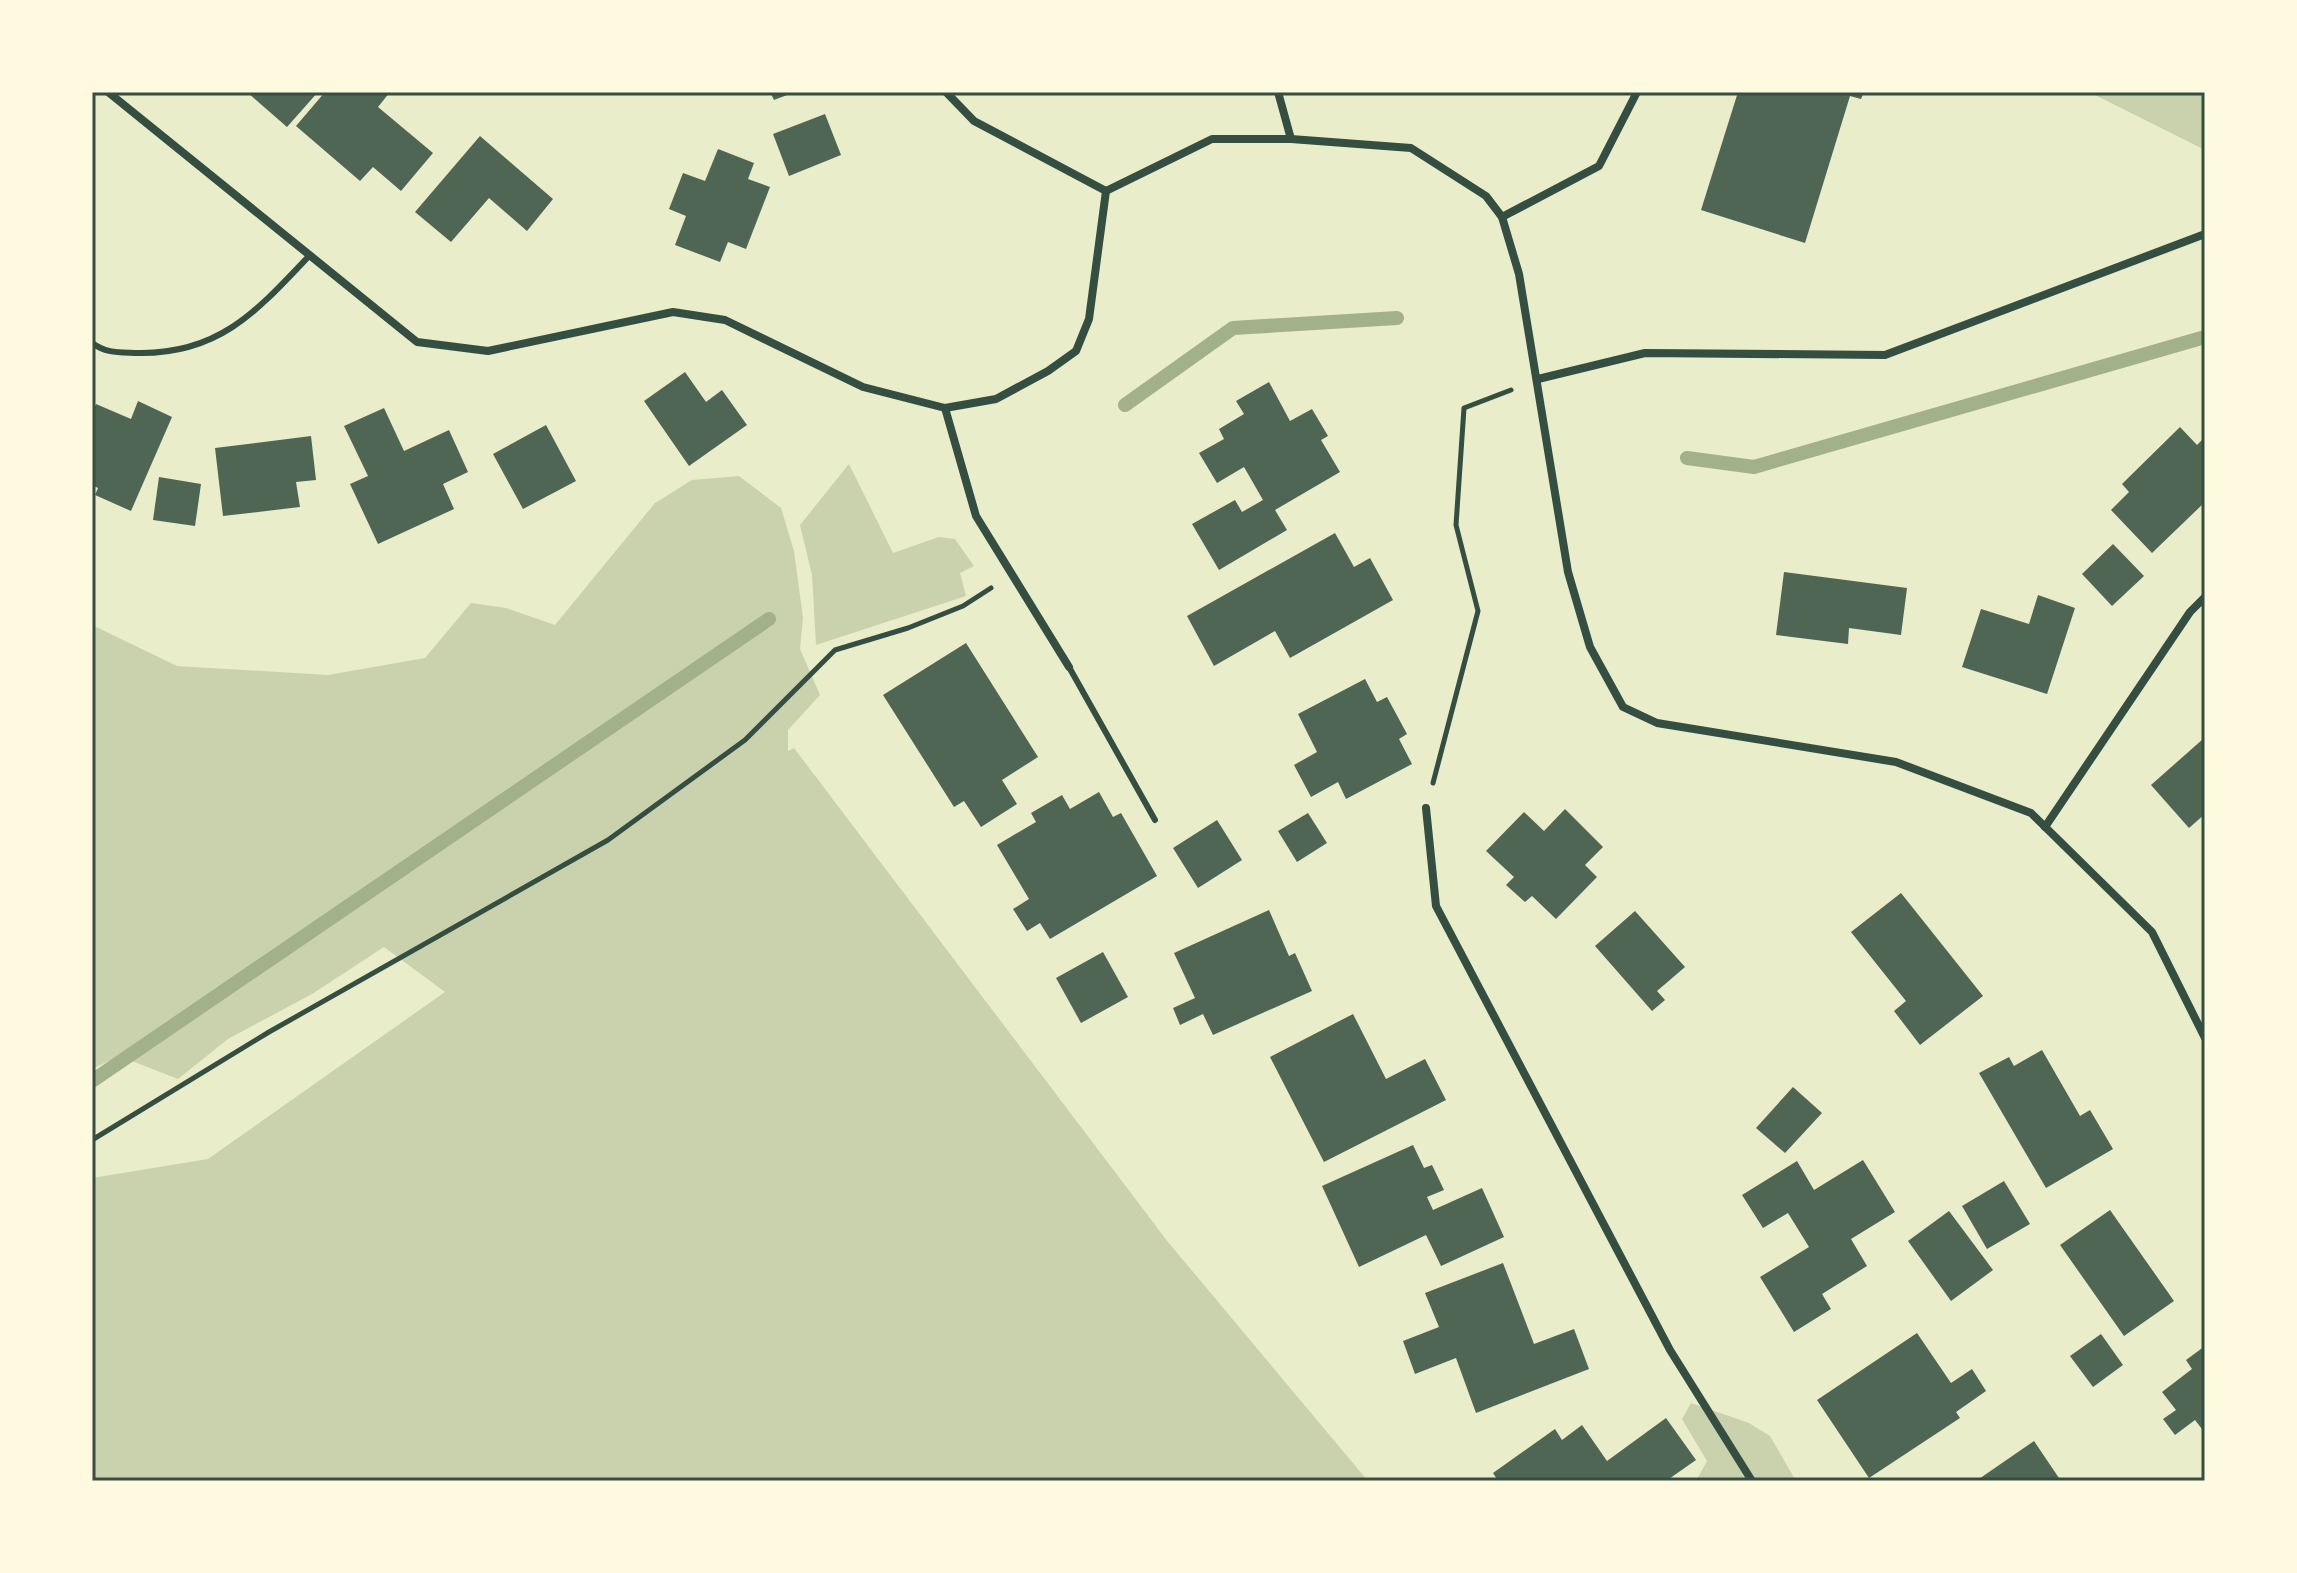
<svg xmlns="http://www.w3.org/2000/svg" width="2297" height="1573" font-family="Inter,sans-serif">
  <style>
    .green { fill: #cad2ad }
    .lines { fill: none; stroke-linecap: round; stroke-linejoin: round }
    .stream { stroke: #a3b18a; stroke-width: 14 }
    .building { fill: #4f6655 }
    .path { stroke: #344e41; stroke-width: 5 }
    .service { stroke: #344e41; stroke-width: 6 }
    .minor { stroke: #344e41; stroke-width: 8 }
    .neatline { fill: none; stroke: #344e41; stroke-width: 3 }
  </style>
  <rect width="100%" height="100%" fill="#e9edc9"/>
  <!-- green -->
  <g class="green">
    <polygon points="2205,92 2205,150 2091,93 2091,92"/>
    <polygon points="849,464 893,553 939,537 955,539 974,566 960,573 966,596 816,645 812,575 800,525"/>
    <polygon points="739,476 781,508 794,551 803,618 800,649 820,695 788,730 788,751 794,748 1168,1242 1368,1481 92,1481 92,1178 208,1159 445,992 384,947 312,994 228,1039 178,1079 119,1056 92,1069 92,625 177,666 328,675 425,658 471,603 506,608 555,625 655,503 692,480"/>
    <polygon points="1691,1403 1749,1423 1770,1436 1796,1481 1696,1481 1707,1461 1682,1419"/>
  </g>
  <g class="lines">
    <!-- stream -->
    <g class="stream">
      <polyline points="1125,405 1233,328 1397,318"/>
      <polyline points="1687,458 1754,467 2205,337"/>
      <polyline points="92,1081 769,619"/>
    </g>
  </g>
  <!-- building -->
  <g class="building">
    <polygon points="247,92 318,92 287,127"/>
    <polygon points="325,92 390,92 378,107 433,153 401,191 373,167 360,181 296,126"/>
    <polygon points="770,92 795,92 774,100"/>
    <polygon points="1738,92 1864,92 1861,99 1850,96 1805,243 1701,210"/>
    <polygon points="825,114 841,155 789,176 773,134"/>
    <polygon points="480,136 553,199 527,231 489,198 451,242 415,212"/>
    <polygon points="718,149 754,163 748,179 770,187 746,249 728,242 720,262 675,245 686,216 669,209 683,173 705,181"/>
    <polygon points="685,372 706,402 722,390 747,425 689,466 644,401"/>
    <polygon points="1269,382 1290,421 1312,409 1328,436 1321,440 1340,472 1275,510 1287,530 1219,570 1192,524 1235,500 1242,512 1263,500 1244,467 1217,483 1199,453 1224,439 1219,429 1244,414 1236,401"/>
    <polygon points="138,401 172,417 131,511 95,495 98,488 92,485 92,413 96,404 131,419"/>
    <polygon points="384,408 404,451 449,430 468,472 443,484 454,509 378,544 350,484 368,476 344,426"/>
    <polygon points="546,425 576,481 523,509 493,454"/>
    <polygon points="2180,427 2197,445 2205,437 2205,502 2152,553 2111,510 2129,492 2122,484"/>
    <polygon points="311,436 316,480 296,482 300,507 223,516 215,448"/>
    <polygon points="159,477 201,484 195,526 153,520"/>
    <polygon points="1335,533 1354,567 1370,558 1393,600 1290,658 1275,631 1214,666 1187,616"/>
    <polygon points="2113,544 2144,576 2112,606 2082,574"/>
    <polygon points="1784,572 1907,588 1901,635 1849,628 1848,644 1776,635"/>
    <polygon points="2038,595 2075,608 2047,694 1962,667 1981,609 2029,624"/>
    <polygon points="966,643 1038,757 1002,780 1017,804 981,827 964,801 954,807 883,695"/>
    <polygon points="1365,679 1377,702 1387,697 1407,734 1399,739 1412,764 1346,799 1338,782 1311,797 1294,765 1317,752 1298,714"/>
    <polygon points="2203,739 2205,814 2189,828 2151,785"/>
    <polygon points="1099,792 1113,817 1121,813 1157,876 1050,939 1040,923 1027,931 1013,909 1029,899 997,845 1036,822 1031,813 1062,795 1070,809"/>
    <polygon points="1565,809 1603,847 1585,865 1597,877 1556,919 1532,896 1525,902 1506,885 1514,877 1486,851 1524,812 1544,831"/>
    <polygon points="1308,813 1327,843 1297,862 1278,831"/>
    <polygon points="1217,820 1242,860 1198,888 1173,848"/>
    <polygon points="1901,893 1983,996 1920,1045 1894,1011 1906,1001 1851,932"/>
    <polygon points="1269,910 1289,956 1295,953 1312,991 1213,1035 1203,1014 1180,1025 1173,1008 1195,998 1174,953"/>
    <polygon points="1635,911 1685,967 1657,991 1665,1000 1652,1011 1595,946"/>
    <polygon points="1103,952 1128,997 1081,1023 1056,978"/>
    <polygon points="1353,1014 1386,1079 1425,1059 1446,1100 1324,1162 1270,1057"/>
    <polygon points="2042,1050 2080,1116 2090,1110 2113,1149 2046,1188 1979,1073 2009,1057 2014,1066"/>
    <polygon points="1793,1087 1822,1113 1785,1153 1756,1128"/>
    <polygon points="1413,1145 1424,1168 1432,1165 1444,1190 1427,1197 1433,1210 1482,1188 1504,1237 1441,1266 1426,1235 1359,1267 1322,1186"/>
    <polygon points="1863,1160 1895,1212 1851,1239 1867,1266 1822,1294 1831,1309 1794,1332 1760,1277 1809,1247 1788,1213 1763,1228 1742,1195 1797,1161 1814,1190"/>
    <polygon points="2004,1181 2030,1224 1987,1249 1962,1206"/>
    <polygon points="2110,1210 2174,1301 2124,1336 2060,1245"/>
    <polygon points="1949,1211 1993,1270 1951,1301 1908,1241"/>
    <polygon points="1503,1263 1534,1344 1574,1329 1589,1369 1476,1413 1456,1358 1415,1374 1403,1341 1439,1327 1425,1293"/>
    <polygon points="1917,1333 1951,1383 1972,1369 1986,1391 1956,1412 1960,1418 1869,1478 1817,1400"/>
    <polygon points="2101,1334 2123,1365 2093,1387 2070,1356"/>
    <polygon points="2205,1346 2205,1433 2195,1420 2175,1435 2163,1419 2176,1410 2162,1392 2192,1369 2186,1360"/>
    <polygon points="1666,1418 1696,1460 1666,1481 1498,1481 1493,1473 1555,1429 1562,1440 1582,1425 1607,1461"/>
    <polygon points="2034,1441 2061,1481 1976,1481"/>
  </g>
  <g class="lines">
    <!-- path -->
    <g class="path">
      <polyline points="1433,783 1478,611 1456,525 1464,408 1511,390"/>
      <polyline points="92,1140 269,1032 608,840 745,740 835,650 908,628 963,606 991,588"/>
    </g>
    <!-- service -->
    <g class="service">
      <path d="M92,343c15,11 28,9 47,10 81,1 119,-43 171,-98"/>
      <polyline points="1069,667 1155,820"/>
    </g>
    <!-- minor -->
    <g class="minor">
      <polyline points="108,92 417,342 488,351 673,312 725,320 863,387 945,408 996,399 1048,371 1076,351 1089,319 1106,191"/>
      <polyline points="946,92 974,121 1106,191"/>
      <polyline points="1278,92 1291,139"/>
      <polyline points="1106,191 1212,139 1291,139 1411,148 1486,196 1502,217 1519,274 1568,572 1590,647 1623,707 1657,723 1896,762 2031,813 2152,932 2205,1038"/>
      <polyline points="1502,217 1599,166 1637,92"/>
      <polyline points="1538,379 1645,353 1885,355 2205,234"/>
      <polyline points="945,408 976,516 1069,667"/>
      <polyline points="1426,808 1436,906 1670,1350 1752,1481"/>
      <polyline points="2045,827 2190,612 2205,597"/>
    </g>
  </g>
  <!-- border -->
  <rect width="2297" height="1573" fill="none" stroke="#fefae0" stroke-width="188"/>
  <rect x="94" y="94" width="2109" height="1385" class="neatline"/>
</svg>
